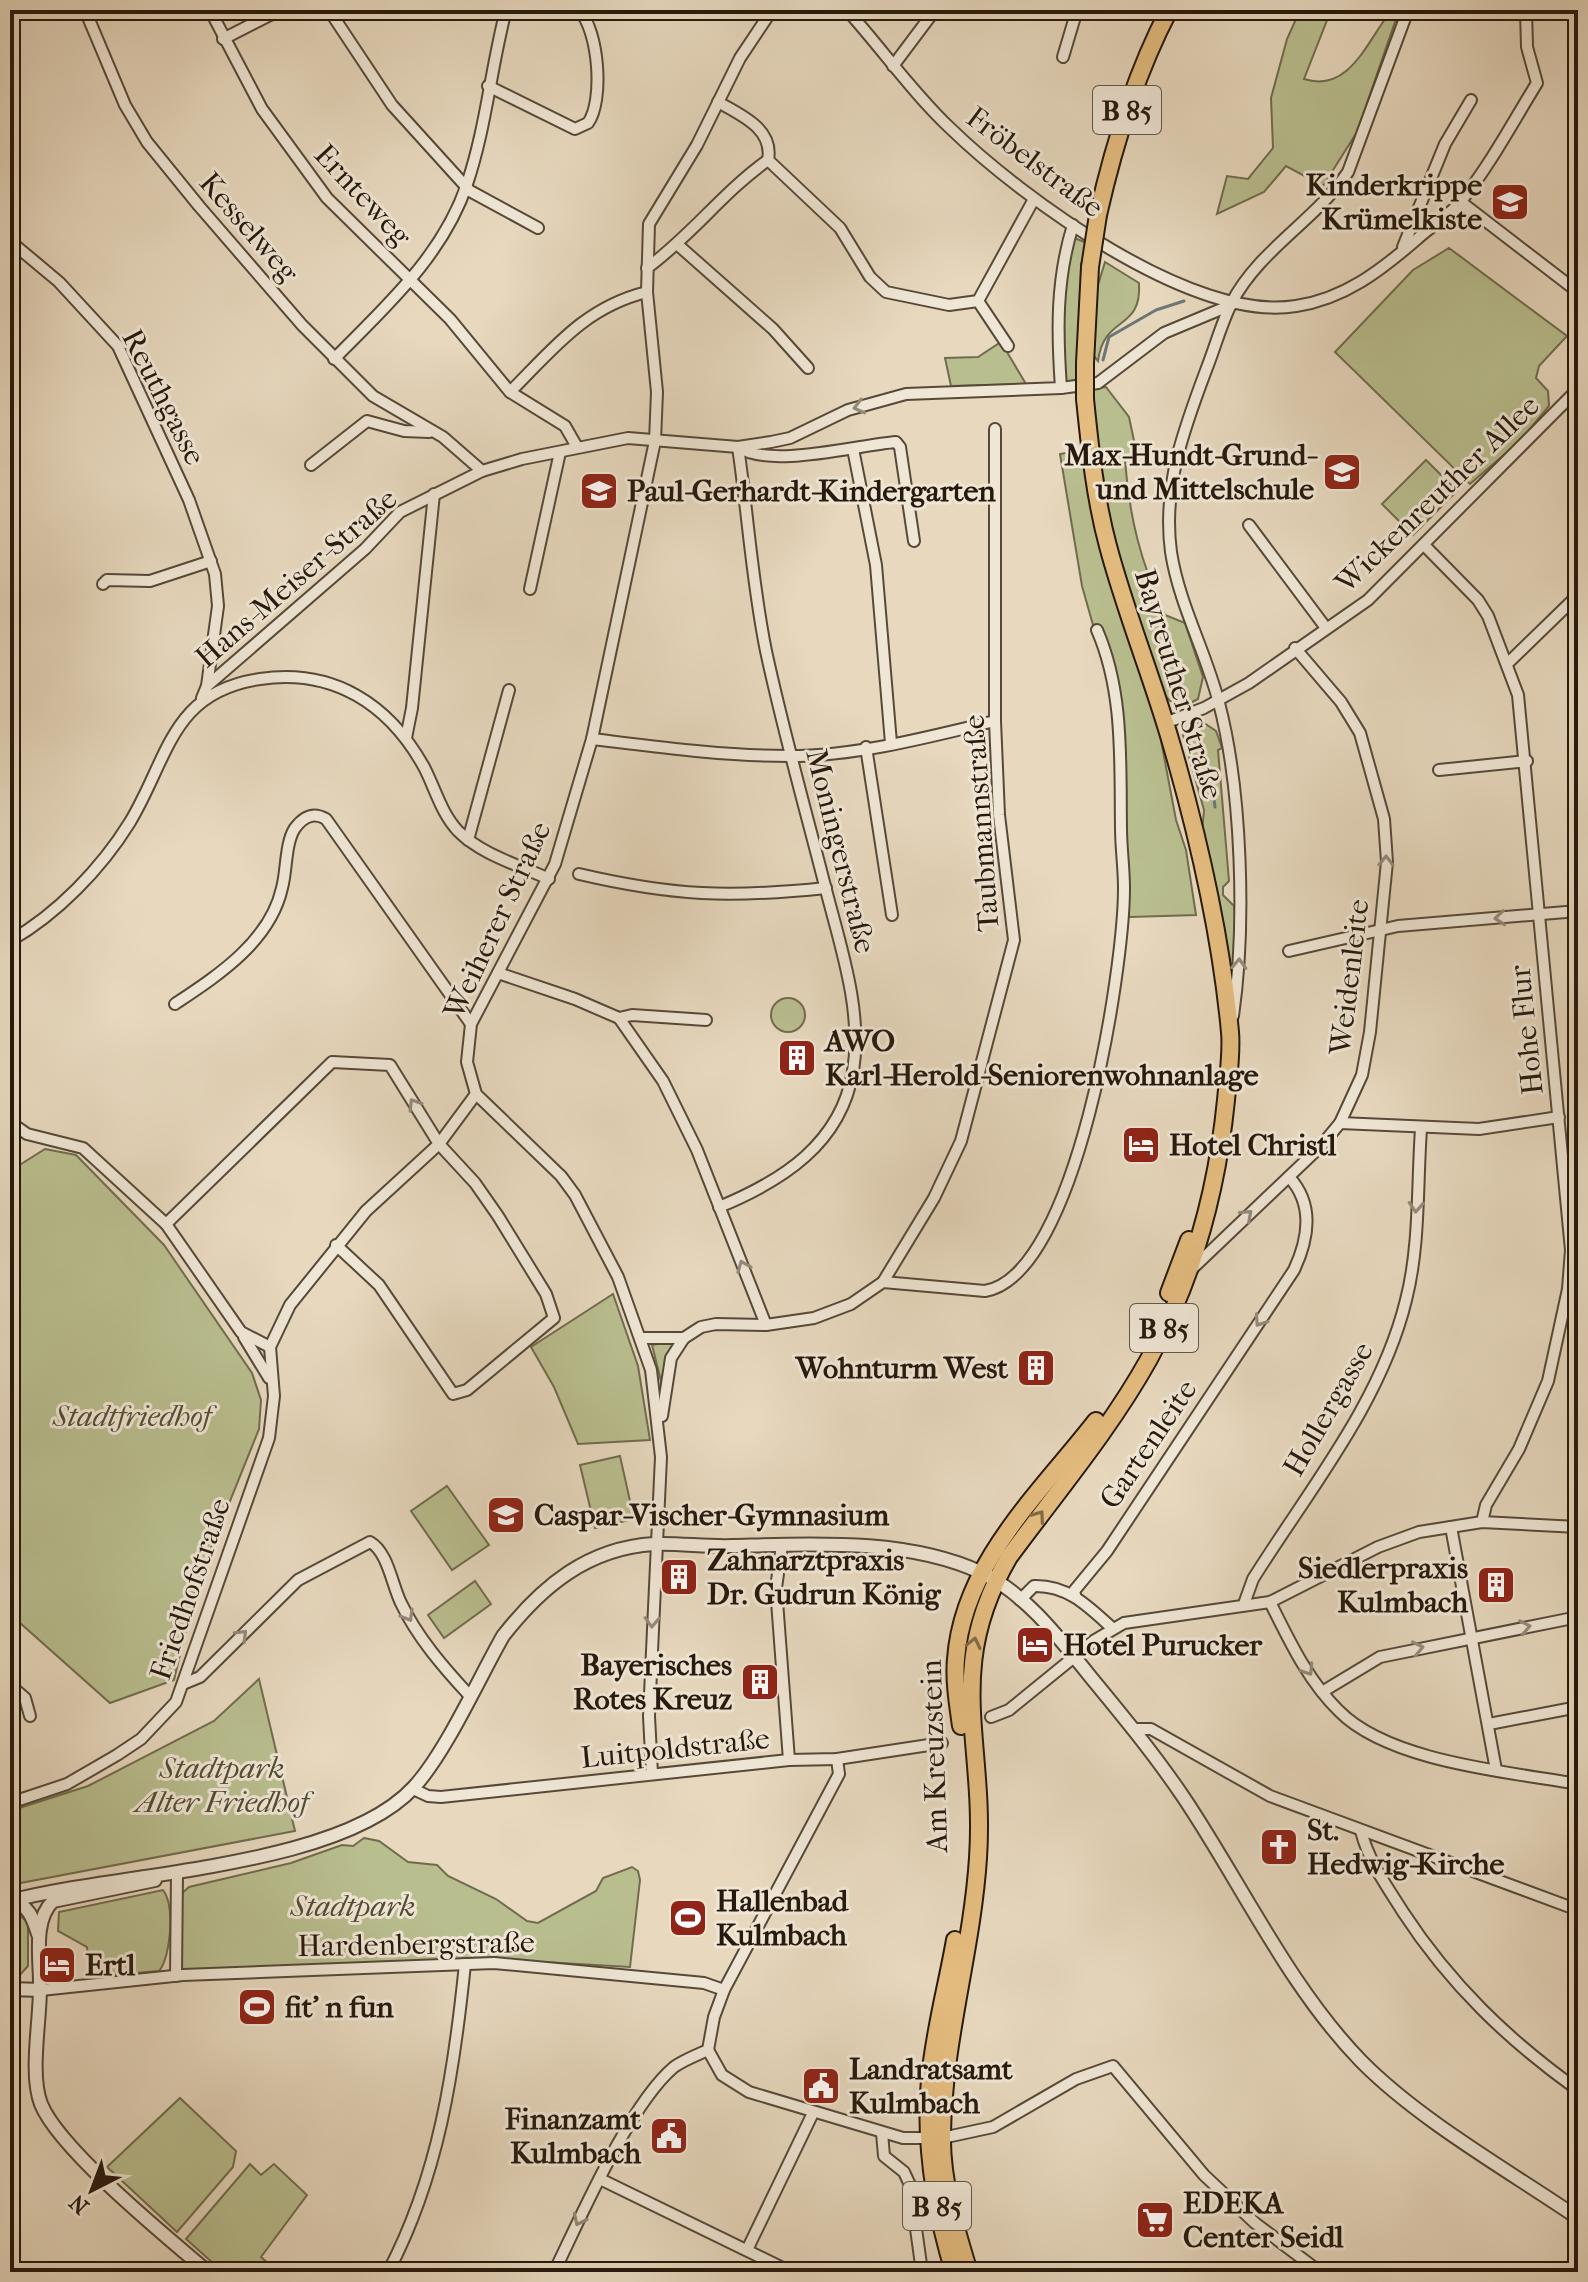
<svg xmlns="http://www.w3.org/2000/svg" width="1588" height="2282" font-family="'IM FELL French Canon',serif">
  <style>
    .green { fill: #b9be8f; stroke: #706c4e; stroke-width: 2 }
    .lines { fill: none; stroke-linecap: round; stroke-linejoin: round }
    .stream { stroke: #6c7876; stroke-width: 3 }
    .minor-casing { stroke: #564939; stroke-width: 14 }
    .tertiary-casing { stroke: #564939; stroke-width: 16 }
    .primary-casing { stroke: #26190d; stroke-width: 20 }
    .minor { stroke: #efe6d5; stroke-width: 10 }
    .tertiary { stroke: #efe6d5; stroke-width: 12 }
    .primary { stroke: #e4bc7f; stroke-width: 16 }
    .primary-bridge-casing { stroke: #26190d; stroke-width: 20; stroke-linecap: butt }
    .primary-bridge { stroke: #e4bc7f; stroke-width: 16 }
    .oneway { stroke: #958a7b }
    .oneway2 { stroke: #856a46 }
    .labels { text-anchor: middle; stroke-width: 6; stroke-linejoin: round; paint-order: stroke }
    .shield { fill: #efe6d5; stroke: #625649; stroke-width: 2 }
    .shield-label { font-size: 28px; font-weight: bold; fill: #26190d }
    .street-label { font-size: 30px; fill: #26190d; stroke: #efe6d5 }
    .poi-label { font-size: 30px; font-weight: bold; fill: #26190d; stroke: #efe6d5; text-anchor: start }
    .park-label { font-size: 30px; font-style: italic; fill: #524b34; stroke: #efe6d5 }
  </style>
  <rect width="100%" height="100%" fill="#e7d8be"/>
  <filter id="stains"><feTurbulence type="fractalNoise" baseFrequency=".0025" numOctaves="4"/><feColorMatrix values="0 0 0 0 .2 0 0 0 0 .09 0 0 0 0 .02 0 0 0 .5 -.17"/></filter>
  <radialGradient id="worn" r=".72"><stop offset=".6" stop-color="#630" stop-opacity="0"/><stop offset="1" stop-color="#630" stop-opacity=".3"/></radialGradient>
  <!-- green -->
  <g class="green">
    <path d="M1300,10h31l-27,69c44,14 62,-35 84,-64l8,4 -39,113 -34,54 -37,-20 -22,26 -47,22 10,-38 21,3 25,-31 -2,-50 16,-59z"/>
    <polygon points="1069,236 1087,243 1076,387 1061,388 1057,332"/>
    <polygon points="1449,248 1567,336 1539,366 1536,378 1548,391 1549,406 1520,441 1470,484 1335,352 1413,270"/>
    <path d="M1105,262l34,21c3,49 -35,31 -41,78l-5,-6 1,-57z"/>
    <polygon points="1001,342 1026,384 951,386 945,358 978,357"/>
    <path d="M1106,387l23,30 8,38 -12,5c4,56 16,104 40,155l20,8 18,54 -5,22 -13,7 -15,-5 -9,-10 -41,-127 -18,-83 -11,-92z"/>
    <polygon points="1090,449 1097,492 1165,723 1159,730 1176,820 1186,850 1196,915 1130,917 1122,908 1117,710 1082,586 1060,454"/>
    <polygon points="1426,460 1457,491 1413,535 1382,504"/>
    <polygon points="1201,721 1216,731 1222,748 1218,750 1229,881 1223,887 1223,895 1234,906 1237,934 1232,978 1202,832 1204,810 1183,735 1191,725"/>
    <circle cx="788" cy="1015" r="17"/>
    <polygon points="45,1149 76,1155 164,1245 252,1373 261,1400 259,1429 197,1583 174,1680 110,1703 10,1614 10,1171"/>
    <polygon points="613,1294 638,1366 650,1440 578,1444 554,1387 531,1347"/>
    <polygon points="674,1341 674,1344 663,1389 652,1345"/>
    <polygon points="620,1456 634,1519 595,1528 580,1465"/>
    <polygon points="447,1486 489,1545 452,1570 411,1511"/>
    <polygon points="475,1581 491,1604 444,1638 428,1615"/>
    <polygon points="259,1679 295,1831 10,1885 10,1811 88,1786 214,1721"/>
    <polygon points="364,1838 379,1841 408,1862 437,1865 448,1876 496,1899 527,1921 538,1923 596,1891 603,1878 632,1867 638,1871 640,1880 630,1967 492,1959 180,1972 180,1895 189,1887 291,1863 342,1845 353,1846"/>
    <path d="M163,1890c12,16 8,67 -4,81l-69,6 -3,-30 -29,-16 1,-19z"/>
    <polygon points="21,1916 28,1923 28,1966 19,1976 10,1976 10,1917"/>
    <polygon points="180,2098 236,2151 233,2167 177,2232 107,2167"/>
    <polygon points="250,2164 261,2175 274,2164 307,2195 261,2257 278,2272 223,2272 186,2239"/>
  </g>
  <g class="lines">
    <!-- stream -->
    <g class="stream">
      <polyline points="1103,360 1109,337 1156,310 1184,301"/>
      <polyline points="1197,727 1211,775 1215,807"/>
    </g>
    <!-- minor casing -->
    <g class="minor-casing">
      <g id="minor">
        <polyline points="85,10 125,105 147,142 199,206 302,325 373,396 443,437 482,471"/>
        <path d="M210,10l52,99 65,89 123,121 60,73c43,-43 75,-85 137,-100"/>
        <polyline points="329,10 392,105 470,191 538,228"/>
        <path d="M847,10c35,39 65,82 103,118 72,70 243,195 346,178 48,-7 84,-35 120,-66 14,-13 34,-25 46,-40 28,-35 51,-78 75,-117l-10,-36 -1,-37"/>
        <polyline points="223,39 280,10"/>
        <polyline points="1063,57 1077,10"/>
        <polyline points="893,66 935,10"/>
        <path d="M488,86l87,43 13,-6c16,-22 11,-92 -9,-113"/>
        <path d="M718,102c23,13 56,27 50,58l72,68 30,49 16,15 63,13 29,-4 56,-102"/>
        <polyline points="1461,202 1578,292"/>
        <polyline points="10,241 59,282 118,346 189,500 215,574 218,606 207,686"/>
        <polyline points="678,245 773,329 808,368"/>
        <polyline points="1403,247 1445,144 1471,100"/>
        <path d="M647,268c44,-32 76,-76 121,-108"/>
        <polyline points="978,301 1008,346"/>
        <path d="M334,359c51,-52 109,-103 133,-175 19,-56 24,-117 39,-174"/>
        <polyline points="1061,388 1098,383 1164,333 1231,305"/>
        <polyline points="510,392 565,426 577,447"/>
        <path d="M738,447c32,22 119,-2 158,-5l4,5 14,94"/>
        <polyline points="853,449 876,565 891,743"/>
        <polyline points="311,465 367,421 404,431 429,432"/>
        <polyline points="1249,525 1326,628"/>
        <polyline points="1425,546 1478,600 1488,616 1518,695 1571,1250 1568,1289 1548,1381 1519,1449 1486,1505 1482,1522"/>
        <polyline points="103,584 107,580 150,581 211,561"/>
        <polyline points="530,589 560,452"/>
        <polyline points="1508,663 1578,595"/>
        <path d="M202,698l5,-12 158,-137 35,-37 82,-41 40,-12 106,-21 110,9 33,-5 19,-4 58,-28 58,-16 155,-6c-4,-57 -5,-108 12,-163"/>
        <polyline points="1165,723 1204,708 1249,683 1368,600 1578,389"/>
        <polyline points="406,738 412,708 434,494"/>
        <path d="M592,739c66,8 131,17 197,17 68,0 140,-19 206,-35"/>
        <polyline points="866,747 892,915"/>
        <polyline points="1439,770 1527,761"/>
        <polyline points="468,840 509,690"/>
        <path d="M579,874c94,22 151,24 247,14"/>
        <path d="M10,941c47,-27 91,-72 120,-119 39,-65 41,-130 130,-143 73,-11 129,25 164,88 11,21 17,46 34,64 24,24 61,34 91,48"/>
        <polyline points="1289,951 1398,926 1578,911"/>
        <polyline points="498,973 575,999 619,1018 663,1081 697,1150 766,1325"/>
        <path d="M175,1004c42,-28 95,-62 107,-116 5,-18 3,-45 13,-60 9,-12 19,-16 31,-9l145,205"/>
        <path d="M1233,1016c13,-90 9,-225 -14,-313 -13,-51 -40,-99 -48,-151 -9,-67 14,-126 37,-187 8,-21 14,-43 24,-63 28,-53 83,-81 116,-130l60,-162"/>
        <polyline points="619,1018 632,1015 706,1020"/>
        <polyline points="10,1122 27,1134 83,1148 166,1224 241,1332 270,1347"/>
        <polyline points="1340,1123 1479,1129 1559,1117"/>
        <path d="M719,1207c63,-26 122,-63 134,-136 10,-60 -13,-126 -28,-185 -20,-78 -42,-156 -59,-235 -14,-68 -18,-136 -28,-204"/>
        <polyline points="166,1224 332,1062 390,1065 439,1144 475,1183 498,1216 546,1294 554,1318 467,1390 453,1394 379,1285 336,1245"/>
        <polyline points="1193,1268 1321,1146 1340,1123 1362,1075 1370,1032 1387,862 1384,819 1360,733 1341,702 1295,648"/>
        <polyline points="883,1282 934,1198 961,1141 1014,940 999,815 995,721 995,429"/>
        <polyline points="244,1337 269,1378"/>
        <path d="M640,1338h44l17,-11 15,-3 50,1 48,-7 37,-14 32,-22 102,9c92,-15 139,-322 139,-403 0,-20 -3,-40 -3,-60 -1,-67 3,-136 -24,-198"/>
        <polyline points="662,1416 671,1358 684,1338"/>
        <polyline points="1451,1527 1496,1770"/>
        <polyline points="782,1545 776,1588 789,1760"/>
        <path d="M1075,1595l-1,-4 33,-40 187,-281c15,-32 20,-66 -5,-93"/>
        <path d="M1020,1600l14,-14c34,-1 55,21 78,42"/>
        <path d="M1270,1602c19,38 38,79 69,109 50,51 171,61 239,73"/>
        <path d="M1244,1604l9,-25c55,-88 128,-176 153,-279 14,-54 11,-115 15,-171"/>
        <path d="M183,1684l17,-7 98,-97 72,-38c18,10 22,43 31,61 16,34 43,65 68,92"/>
        <polyline points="10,1685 25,1698 30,1716"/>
        <polyline points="1322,1692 1380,1657 1578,1617"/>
        <polyline points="991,1717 1009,1710 1095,1640 1124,1623 1270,1602 1378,1547 1419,1532 1482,1522 1578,1527"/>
        <polyline points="1489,1724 1578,1707"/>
        <polyline points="1133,1729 1151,1729 1270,1796 1578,1910"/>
        <polyline points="652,1774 649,1716 661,1457 651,1370 618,1277 575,1195 561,1176 476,1094 467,1062 471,1024 555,864 592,739 655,441 657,392 647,292 649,224 697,145 740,58 772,10"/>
        <polyline points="413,1789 428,1796 441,1797 789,1760 837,1759 942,1743"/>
        <polyline points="10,1803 67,1784 117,1755 141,1739 176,1702 269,1438 274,1396 270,1347 290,1305 366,1211 439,1144 476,1094"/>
        <path d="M1361,1831c8,31 25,54 42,81 47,72 105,128 175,178"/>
        <polyline points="176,1976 177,1873"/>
        <polyline points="41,1990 183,1975 494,1963 704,1983 724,1990"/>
        <polyline points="708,2050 722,2075 749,2092 903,2138 942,2138 993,2127 1076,2079 1113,2066 1204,2175 1255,2223 1320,2272"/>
        <polyline points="708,2050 714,2017 724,1990 839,1774 837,1759"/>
        <polyline points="882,2133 884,2156 904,2172 910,2185 922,2272"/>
        <polyline points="600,2179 791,2272"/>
        <polyline points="747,2250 813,2113"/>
        <path d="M388,2272c51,-97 66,-200 77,-308"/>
        <path d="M554,2272c27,-55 75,-167 120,-205 10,-7 23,-12 34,-17"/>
      </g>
    </g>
    <!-- tertiary casing -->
    <g class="tertiary-casing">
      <g id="tertiary">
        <path d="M155,1880l-102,21c-20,19 -13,57 -13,82 1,34 -11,90 1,121 18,45 127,134 167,168"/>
        <path d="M10,1901c107,-29 329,-32 404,-114 32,-35 64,-107 89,-151 39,-50 85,-88 151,-92 26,-1 52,3 78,2 79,-2 176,-8 250,27 43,20 78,66 107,102 33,40 66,80 95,123 57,85 105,189 177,263 58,59 148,110 217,157"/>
        <path d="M12,1901c17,4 21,18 26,33"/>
        <polyline points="10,1989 41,1990"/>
      </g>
    </g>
    <!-- primary casing -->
    <g class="primary-casing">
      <g id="primary">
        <path d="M1098,215c16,-71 37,-140 71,-205"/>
        <polyline points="1085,363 1090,267"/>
        <polyline points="1169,1293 1189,1240"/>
        <path d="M961,1726c-3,-22 -7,-45 -5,-67 7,-96 84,-166 140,-238"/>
        <path d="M954,2272c-19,-63 -30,-127 -24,-193 4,-47 17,-93 25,-139"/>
        <path d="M969,2272c-13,-42 -28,-92 -27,-137 1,-94 30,-184 36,-277 8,-117 -35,-188 31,-301 48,-65 101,-128 140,-198 44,-80 68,-168 77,-259 2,-22 6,-46 4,-68 -9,-96 -31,-193 -58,-286 -19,-67 -46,-132 -64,-200 -13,-48 -18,-98 -23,-147"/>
      </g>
    </g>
    <!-- minor -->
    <use href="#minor" class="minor"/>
    <!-- tertiary -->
    <use href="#tertiary" class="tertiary"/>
    <!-- primary -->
    <use href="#primary" class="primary"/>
    <!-- primary-bridge casing -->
    <g class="primary-bridge-casing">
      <g id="primary-bridge">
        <polyline points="1090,267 1098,215"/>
        <polyline points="1085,363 1085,399"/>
      </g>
    </g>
    <!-- primary-bridge -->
    <use href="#primary-bridge" class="primary-bridge"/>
  </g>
  <!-- one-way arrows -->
  <defs><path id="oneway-chevron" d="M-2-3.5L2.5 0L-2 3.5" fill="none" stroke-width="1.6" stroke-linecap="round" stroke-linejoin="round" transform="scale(2)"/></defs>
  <g class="oneway">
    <use href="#oneway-chevron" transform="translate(859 407) rotate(165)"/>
    <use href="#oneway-chevron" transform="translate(1386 861) rotate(-89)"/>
    <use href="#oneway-chevron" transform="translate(1500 918) rotate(175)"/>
    <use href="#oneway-chevron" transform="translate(1239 964) rotate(-87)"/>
    <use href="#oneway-chevron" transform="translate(414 1104) rotate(-122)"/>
    <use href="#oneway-chevron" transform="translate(1416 1207) rotate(93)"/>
    <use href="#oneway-chevron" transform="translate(1247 1215) rotate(-42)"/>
    <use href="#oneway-chevron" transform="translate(743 1266) rotate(-112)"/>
    <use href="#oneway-chevron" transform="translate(1260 1321) rotate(124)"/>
    <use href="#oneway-chevron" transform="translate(408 1616) rotate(60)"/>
    <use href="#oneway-chevron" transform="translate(652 1622) rotate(92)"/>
    <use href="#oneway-chevron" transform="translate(1525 1627) rotate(-11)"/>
    <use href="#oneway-chevron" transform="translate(242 1635) rotate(-45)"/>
    <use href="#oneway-chevron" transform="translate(1418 1648) rotate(-12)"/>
    <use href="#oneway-chevron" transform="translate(1308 1670) rotate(57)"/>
    <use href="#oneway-chevron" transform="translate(579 2220) rotate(116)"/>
  </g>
  <g class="oneway2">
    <use href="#oneway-chevron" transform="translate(1039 1516) rotate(-54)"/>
    <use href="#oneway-chevron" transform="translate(974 1643) rotate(-77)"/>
  </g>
  <!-- icons -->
  <defs>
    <g id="school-square" transform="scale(2)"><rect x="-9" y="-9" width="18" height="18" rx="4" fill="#8f2418" stroke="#efe6d5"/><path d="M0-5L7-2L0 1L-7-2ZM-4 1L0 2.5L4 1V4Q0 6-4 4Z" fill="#fff"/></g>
    <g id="building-square" transform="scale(2)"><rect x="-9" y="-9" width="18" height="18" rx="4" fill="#8f2418" stroke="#efe6d5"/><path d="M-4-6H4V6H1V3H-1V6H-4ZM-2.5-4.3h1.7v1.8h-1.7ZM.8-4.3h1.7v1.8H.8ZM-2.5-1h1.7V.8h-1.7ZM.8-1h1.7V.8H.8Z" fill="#fff"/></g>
    <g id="hotel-square" transform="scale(2)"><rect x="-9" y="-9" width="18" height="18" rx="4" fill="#8f2418" stroke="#efe6d5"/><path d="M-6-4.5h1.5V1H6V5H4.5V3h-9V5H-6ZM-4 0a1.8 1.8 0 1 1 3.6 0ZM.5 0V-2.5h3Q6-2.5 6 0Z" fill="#fff"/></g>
    <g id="church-square" transform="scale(2)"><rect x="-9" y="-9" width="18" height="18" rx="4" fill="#8f2418" stroke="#efe6d5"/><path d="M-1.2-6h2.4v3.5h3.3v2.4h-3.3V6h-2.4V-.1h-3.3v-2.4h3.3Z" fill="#fff"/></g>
    <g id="stadium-square" transform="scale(2)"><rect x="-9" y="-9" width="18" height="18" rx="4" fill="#8f2418" stroke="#efe6d5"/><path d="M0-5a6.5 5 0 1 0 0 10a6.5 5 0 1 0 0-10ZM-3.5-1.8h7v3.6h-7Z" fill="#fff"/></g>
    <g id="civic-square" transform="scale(2)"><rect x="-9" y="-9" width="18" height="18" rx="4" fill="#8f2418" stroke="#efe6d5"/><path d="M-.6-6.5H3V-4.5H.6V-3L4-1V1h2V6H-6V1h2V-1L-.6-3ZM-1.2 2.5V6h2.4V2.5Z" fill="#fff"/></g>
    <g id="supermarket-square" transform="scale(2)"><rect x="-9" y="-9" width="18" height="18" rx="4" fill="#8f2418" stroke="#efe6d5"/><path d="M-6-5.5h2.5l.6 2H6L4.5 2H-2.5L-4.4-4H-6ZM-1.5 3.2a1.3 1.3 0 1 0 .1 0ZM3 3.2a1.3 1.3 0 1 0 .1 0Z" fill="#fff"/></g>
  </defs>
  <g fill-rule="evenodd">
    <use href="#school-square" x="1510" y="202"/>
    <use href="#school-square" x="1342" y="472"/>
    <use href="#school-square" x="599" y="491"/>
    <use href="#building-square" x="797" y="1058"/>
    <use href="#hotel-square" x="1141" y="1145"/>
    <use href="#building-square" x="1036" y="1368"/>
    <use href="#school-square" x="506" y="1515"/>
    <use href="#building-square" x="679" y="1577"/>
    <use href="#building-square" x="1496" y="1585"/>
    <use href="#hotel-square" x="1035" y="1645"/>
    <use href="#building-square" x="760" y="1682"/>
    <use href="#church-square" x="1279" y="1847"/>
    <use href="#stadium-square" x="688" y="1918"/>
    <use href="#hotel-square" x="57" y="1965"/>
    <use href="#stadium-square" x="257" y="2007"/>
    <use href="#civic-square" x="821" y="2086"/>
    <use href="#civic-square" x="669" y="2136"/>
    <use href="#supermarket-square" x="1155" y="2220"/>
  </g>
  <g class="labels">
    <!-- shield labels -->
    <g class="shield">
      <rect x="1093" y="86" width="68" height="48" rx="6"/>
      <rect x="1130" y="1304" width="68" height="48" rx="6"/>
      <rect x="903" y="2182" width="68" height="48" rx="6"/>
    </g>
    <g class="shield-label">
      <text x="1127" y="120">B 85</text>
      <text x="1164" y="1338">B 85</text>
      <text x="937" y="2216">B 85</text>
    </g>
    <!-- street labels -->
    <g class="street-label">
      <text transform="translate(1035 162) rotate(37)" y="10">Fröbelstraße</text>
      <text transform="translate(363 195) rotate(47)" y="10">Ernteweg</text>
      <text transform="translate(249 227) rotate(49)" y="10">Kesselweg</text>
      <text transform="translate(164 397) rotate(63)" y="10">Reuthgasse</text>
      <text transform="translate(1437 494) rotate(-44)" y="10">Wickenreuther Allee</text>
      <text transform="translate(296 578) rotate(-41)" y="10">Hans-Meiser-Straße</text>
      <text transform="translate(1179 684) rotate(73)" y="10">Bayreuther Straße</text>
      <text transform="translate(981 823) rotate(-94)" y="10">Taubmannstraße</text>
      <text transform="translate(841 851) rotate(76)" y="10">Moningerstraße</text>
      <text transform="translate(497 920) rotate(-65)" y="10">Weiherer Straße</text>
      <text transform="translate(1349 977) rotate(-83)" y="10">Weidenleite</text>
      <text transform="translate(1526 1030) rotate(-96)" y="10">Hohe Flur</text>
      <text transform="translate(1328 1409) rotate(-60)" y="10">Hollergasse</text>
      <text transform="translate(1148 1444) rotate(-56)" y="10">Gartenleite</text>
      <text transform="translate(190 1589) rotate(-71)" y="10">Friedhofstraße</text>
      <text transform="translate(675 1748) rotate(-6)" y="10">Luitpoldstraße</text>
      <text transform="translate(934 1756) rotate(-92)" y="10">Am Kreuzstein</text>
      <text transform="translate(416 1944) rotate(-1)" y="10">Hardenbergstraße</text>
    </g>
    <!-- poi labels -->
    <g class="poi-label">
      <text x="1482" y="195" text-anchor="end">Kinderkrippe<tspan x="1482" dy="34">Krümelkiste</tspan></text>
      <text x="1314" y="465" text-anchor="end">Max-Hundt-Grund-<tspan x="1314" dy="34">und Mittelschule</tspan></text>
      <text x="627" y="501">Paul-Gerhardt-Kindergarten</text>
      <text x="825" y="1051">AWO<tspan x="825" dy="34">Karl-Herold-Seniorenwohnanlage</tspan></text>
      <text x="1169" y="1155">Hotel Christl</text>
      <text x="1008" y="1378" text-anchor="end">Wohnturm West</text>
      <text x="534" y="1525">Caspar-Vischer-Gymnasium</text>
      <text x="707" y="1570">Zahnarztpraxis<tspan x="707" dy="34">Dr. Gudrun König</tspan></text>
      <text x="1468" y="1578" text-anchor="end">Siedlerpraxis<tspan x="1468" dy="34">Kulmbach</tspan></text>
      <text x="1063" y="1655">Hotel Purucker</text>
      <text x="732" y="1675" text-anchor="end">Bayerisches<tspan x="732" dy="34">Rotes Kreuz</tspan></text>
      <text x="1307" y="1840">St.<tspan x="1307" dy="34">Hedwig-Kirche</tspan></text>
      <text x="716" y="1911">Hallenbad<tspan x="716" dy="34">Kulmbach</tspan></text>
      <text x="85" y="1975">Ertl</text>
      <text x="285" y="2017">fit' n fun</text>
      <text x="849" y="2079">Landratsamt<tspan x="849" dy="34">Kulmbach</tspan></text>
      <text x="641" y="2129" text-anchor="end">Finanzamt<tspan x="641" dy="34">Kulmbach</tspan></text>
      <text x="1183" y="2213">EDEKA<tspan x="1183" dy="34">Center Seidl</tspan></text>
    </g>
    <!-- park labels -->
    <g class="park-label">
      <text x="132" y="1426">Stadtfriedhof</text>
      <text x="222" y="1778">Stadtpark<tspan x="222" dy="34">Alter Friedhof</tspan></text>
      <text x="353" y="1916">Stadtpark</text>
    </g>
  </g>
  <!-- margin -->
  <rect width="1588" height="2282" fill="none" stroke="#e7d8be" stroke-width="40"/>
  <rect x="12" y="12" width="1564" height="2258" fill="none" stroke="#26190d" stroke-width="4"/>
  <rect x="20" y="20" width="1548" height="2242" fill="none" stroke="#26190d" stroke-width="2"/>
  <!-- north arrow -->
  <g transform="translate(92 2190) rotate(222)" stroke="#efe6d5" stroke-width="6" paint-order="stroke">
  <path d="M0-6L14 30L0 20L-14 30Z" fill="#26190d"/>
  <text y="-12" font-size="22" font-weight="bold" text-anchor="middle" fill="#26190d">N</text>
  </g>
  <rect width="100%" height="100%" filter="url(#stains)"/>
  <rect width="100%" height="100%" fill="url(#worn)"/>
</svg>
